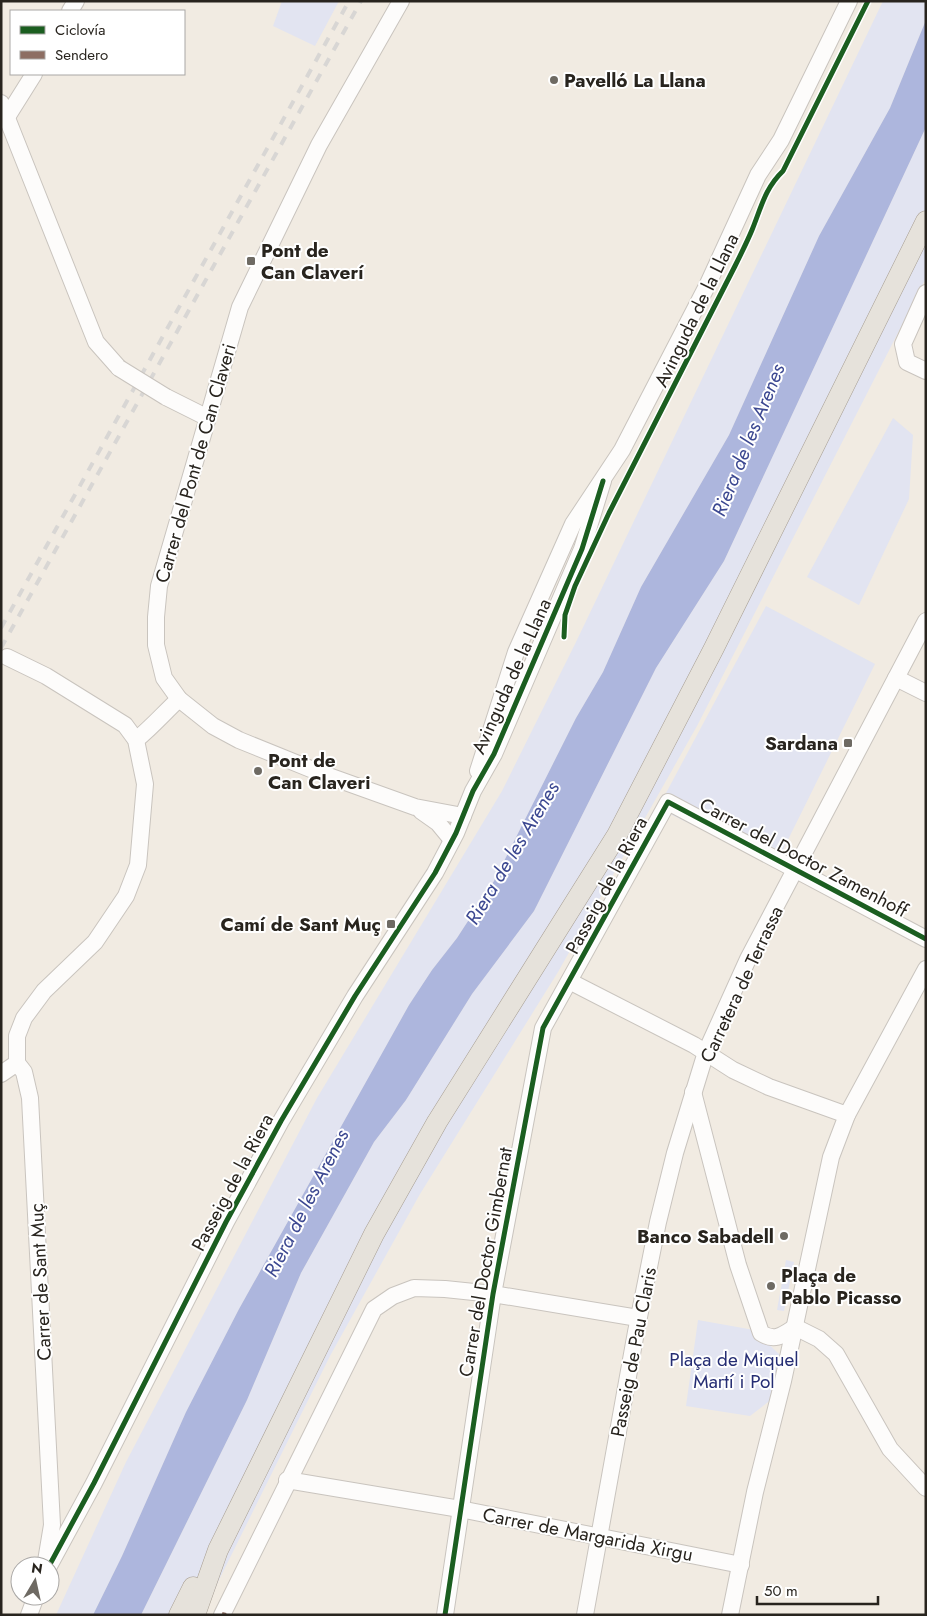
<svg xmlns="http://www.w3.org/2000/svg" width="927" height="1616" font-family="Jost,sans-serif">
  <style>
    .green { fill: #e2e4f1 }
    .water { fill: #adb6dd }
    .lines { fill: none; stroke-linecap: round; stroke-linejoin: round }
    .minor-casing { stroke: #c9c4be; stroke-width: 18 }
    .major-casing { stroke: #a69d91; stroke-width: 21 }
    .minor { stroke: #fdfcfb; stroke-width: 16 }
    .major { stroke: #e6e2db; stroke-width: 20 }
    .rail { stroke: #d8d6d4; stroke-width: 4; stroke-dasharray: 9 9; stroke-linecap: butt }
    .minor-bridge-casing { stroke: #c9c4be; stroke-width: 18; stroke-linecap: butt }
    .minor-bridge { stroke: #fdfcfb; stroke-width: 16 }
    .quiet { stroke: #8d6e63; stroke-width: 4; stroke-dasharray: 8 4; stroke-linecap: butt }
    .cycleway-casing { stroke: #fff; stroke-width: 8 }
    .cycleway { stroke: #1b5e20; stroke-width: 5 }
    .poi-dot { fill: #6e6a63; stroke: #fff; stroke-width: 2 }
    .labels { text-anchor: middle; stroke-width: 4; stroke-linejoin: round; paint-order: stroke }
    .poi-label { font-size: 19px; font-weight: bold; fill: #28241e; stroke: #fff; text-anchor: start }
    .street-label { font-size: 19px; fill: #28241e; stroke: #fff }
    .park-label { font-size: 19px; fill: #252d73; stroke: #fff }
    .water-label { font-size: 20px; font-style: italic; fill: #3c4891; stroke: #fff }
  </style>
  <rect width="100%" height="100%" fill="#f1ebe2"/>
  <!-- green -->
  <g class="green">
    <polygon points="282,1 339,1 315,46 273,26"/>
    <polygon points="883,1 926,1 926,20 890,108 819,236 729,435 641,587 603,672 576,718 494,881 457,938 432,970 409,1005 239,1309 186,1412 122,1556 93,1615 56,1615 126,1462 317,1098 502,791 576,642"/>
    <polygon points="926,127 926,278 697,726 558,972 420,1194 330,1356 218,1582 205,1615 141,1615 247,1400 301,1273 374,1142 406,1100 472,994 534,911 656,668 724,561"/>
    <polygon points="893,418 913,435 909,499 859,605 807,577"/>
    <polygon points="766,606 875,664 775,866 658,808"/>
    <polygon points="786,1260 794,1262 784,1311 777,1310"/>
    <polygon points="698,1320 754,1330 781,1356 772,1399 750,1416 686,1406"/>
  </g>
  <!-- water -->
  <polygon class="water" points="926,20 926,127 724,561 656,668 534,911 472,994 406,1100 374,1142 301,1273 247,1400 141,1615 93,1615 122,1556 186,1412 239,1309 409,1005 432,970 457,938 494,881 576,718 603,672 641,587 729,435 819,236 890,108"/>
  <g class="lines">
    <!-- minor casing -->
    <g class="minor-casing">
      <g id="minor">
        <polyline points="401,1 319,145 240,307 159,586 156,617 156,645 164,678 179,699 213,726 239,740 323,774 415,807 463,816"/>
        <polyline points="70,11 76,1"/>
        <polyline points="1,103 96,342 119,368"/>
        <polyline points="7,117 34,74"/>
        <polyline points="926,293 903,344 907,362 926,371"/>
        <polyline points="166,397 208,418"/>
        <polyline points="7,657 46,676 125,725 136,740 145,784 138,865 126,896 95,942 44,991 24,1018 17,1036 17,1063"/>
        <polyline points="896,678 926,693"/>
        <path d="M136,740c16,-13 28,-27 43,-41"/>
        <polyline points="478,771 516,652 573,524 622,450 707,286 758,175 781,140 849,1"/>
        <polyline points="421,811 438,823 452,840"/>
        <polyline points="571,982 694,1045 733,1070 769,1087 847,1115"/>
        <polyline points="17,1063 24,1072 30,1098 52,1525 46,1561"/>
        <polyline points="1,1074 17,1063"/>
        <path d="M693,1092l45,173 23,68c14,9 22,2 34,-6"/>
        <polyline points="795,1327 819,1339 836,1354 890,1449 926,1488"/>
        <polyline points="287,1480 460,1509 741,1565"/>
        <polyline points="49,1566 94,1483 226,1222 281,1121 355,996 435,873 456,833 473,791 494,754 582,549 603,481"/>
        <polyline points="29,1615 36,1596"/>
        <polyline points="222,1615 374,1309 393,1296 414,1288 445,1289 493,1294 638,1318"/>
        <polyline points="445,1615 493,1294 543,1028 668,802 926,939"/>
        <polyline points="585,1615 636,1332 658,1222 675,1153 706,1052 748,959 926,621"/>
        <polyline points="730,1615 755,1492 783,1381 831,1157 847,1115 926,969"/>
      </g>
    </g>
    <!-- major casing -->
    <g class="major-casing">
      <g id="major">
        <polyline points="179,1615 193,1587"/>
        <polyline points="195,1615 218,1550 374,1234 437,1122 617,835 714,648 926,221"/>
      </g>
    </g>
    <!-- minor -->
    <use href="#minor" class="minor"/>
    <!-- major -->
    <use href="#major" class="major"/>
    <!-- rail -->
    <g class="rail">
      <polyline points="1,628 349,1"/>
      <polyline points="1,648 361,1"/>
    </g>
    <!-- minor-bridge casing -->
    <g class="minor-bridge-casing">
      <polyline id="minor-bridge" points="119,368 166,397"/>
    </g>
    <!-- minor-bridge -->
    <use href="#minor-bridge" class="minor-bridge"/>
    <!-- quiet -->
    <polyline class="quiet" points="222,1614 226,1615"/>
    <!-- cycleway casing -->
    <g class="cycleway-casing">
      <g id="cycleway">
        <path d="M564,637l1,-22 10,-29 34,-73 126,-247c6,-12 12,-24 17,-36 9,-22 13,-42 31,-59l85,-170"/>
        <polyline points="49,1566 94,1483 226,1222 281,1121 355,996 435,873 456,833 473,791 494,754 582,549 603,481"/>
        <polyline points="445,1615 493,1294 543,1028 668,802 926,939"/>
      </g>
    </g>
    <!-- cycleway -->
    <use href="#cycleway" class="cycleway"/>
  </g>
  <!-- markers -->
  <g class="poi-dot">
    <circle cx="554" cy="80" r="5"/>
    <rect x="246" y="256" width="10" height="10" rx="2.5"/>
    <rect x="843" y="738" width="10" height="10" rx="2.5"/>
    <circle cx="258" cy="771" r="5"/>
    <rect x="386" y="919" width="10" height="10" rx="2.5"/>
    <circle cx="784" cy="1236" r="5"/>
    <circle cx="771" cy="1286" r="5"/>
  </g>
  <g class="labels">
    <!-- poi labels -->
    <g class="poi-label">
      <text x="564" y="87">Pavelló La Llana</text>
      <text x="261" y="257">Pont de<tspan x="261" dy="22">Can Claverí</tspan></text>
      <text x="838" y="750" text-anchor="end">Sardana</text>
      <text x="268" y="767">Pont de<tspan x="268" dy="22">Can Claveri</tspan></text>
      <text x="381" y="931" text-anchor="end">Camí de Sant Muç</text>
      <text x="774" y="1243" text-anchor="end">Banco Sabadell</text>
      <text x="781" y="1282">Plaça de<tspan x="781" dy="22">Pablo Picasso</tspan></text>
    </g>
    <!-- street labels -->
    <g class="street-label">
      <text transform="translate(696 310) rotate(-64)" y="7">Avinguda de la Llana</text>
      <text transform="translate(195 463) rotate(-74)" y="7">Carrer del Pont de Can Claveri</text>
      <text transform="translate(511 676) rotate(-66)" y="7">Avinguda de la Llana</text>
      <text transform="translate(804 857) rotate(28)" y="7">Carrer del Doctor Zamenhoff</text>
      <text transform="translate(606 885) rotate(-62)" y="7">Passeig de la Riera</text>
      <text transform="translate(741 984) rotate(-65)" y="7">Carretera de Terrassa</text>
      <text transform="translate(232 1182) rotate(-62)" y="7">Passeig de la Riera</text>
      <text transform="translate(485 1262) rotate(-80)" y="7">Carrer del Doctor Gimbernat</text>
      <text transform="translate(40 1282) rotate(-93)" y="7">Carrer de Sant Muç</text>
      <text transform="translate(633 1352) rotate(-79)" y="7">Passeig de Pau Claris</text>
      <text transform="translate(588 1534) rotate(11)" y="7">Carrer de Margarida Xirgu</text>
    </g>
    <!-- park labels -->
    <g class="park-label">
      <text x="734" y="1366">Plaça de Miquel<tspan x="734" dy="22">Martí i Pol</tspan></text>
    </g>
    <!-- water labels -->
    <g class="water-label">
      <text transform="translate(748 440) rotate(-68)" y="7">Riera de les Arenes</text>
      <text transform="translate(512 853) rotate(-59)" y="7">Riera de les Arenes</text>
      <text transform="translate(306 1203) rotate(-63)" y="7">Riera de les Arenes</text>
    </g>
  </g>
  <!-- border -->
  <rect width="927" height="1616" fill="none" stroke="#28241e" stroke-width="5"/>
  <!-- legend -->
  <rect x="10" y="10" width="175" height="65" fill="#ffffff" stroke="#a9a7a5"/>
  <rect x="20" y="26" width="25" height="8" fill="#1b5e20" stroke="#a9a7a5"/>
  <text x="55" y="35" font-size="15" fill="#28241e">Ciclovía</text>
  <rect x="20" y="51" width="25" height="8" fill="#8d6e63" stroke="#a9a7a5"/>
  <text x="55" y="60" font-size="15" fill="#28241e">Sendero</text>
  <!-- north arrow -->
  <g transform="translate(35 1581) rotate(9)"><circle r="24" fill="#ffffff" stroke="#a9a7a5"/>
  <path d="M0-4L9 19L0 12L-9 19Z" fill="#6e6a63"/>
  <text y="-8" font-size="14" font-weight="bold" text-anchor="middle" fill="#28241e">N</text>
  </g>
  <!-- scale -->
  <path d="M757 1596v8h121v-8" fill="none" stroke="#28241e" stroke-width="2.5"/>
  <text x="764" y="1596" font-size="15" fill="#28241e" stroke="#ffffff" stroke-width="4" paint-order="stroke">50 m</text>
</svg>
